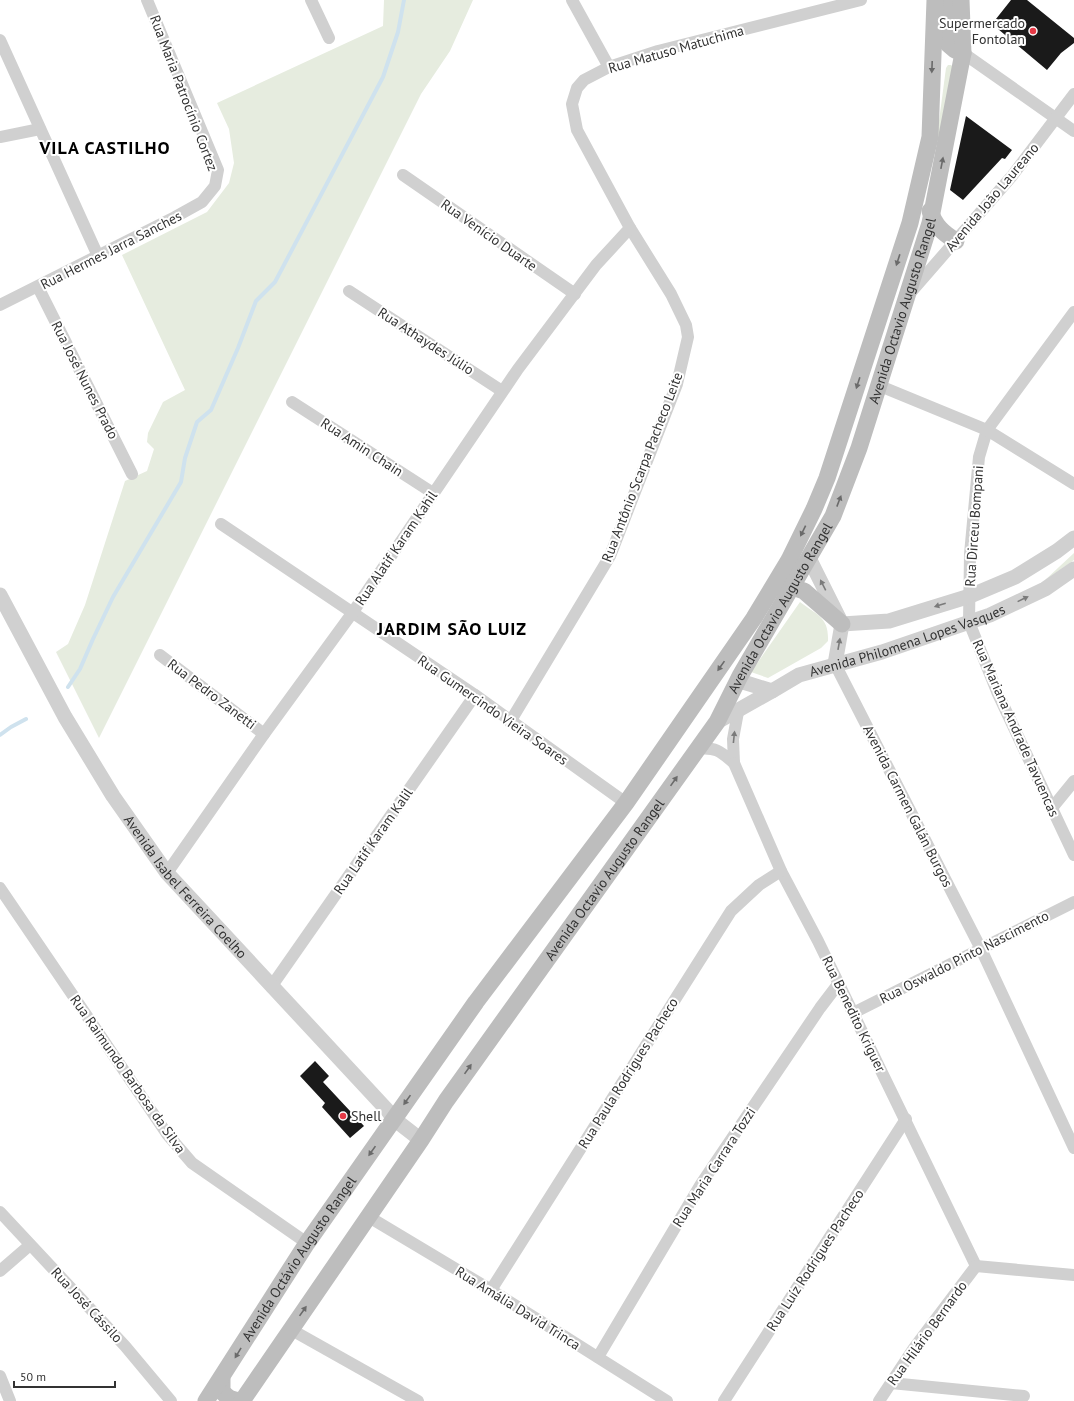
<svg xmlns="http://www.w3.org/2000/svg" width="1074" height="1401" font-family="'PT Sans',sans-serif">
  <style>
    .green { fill: #e6ecdf }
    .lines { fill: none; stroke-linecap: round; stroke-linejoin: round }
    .stream { stroke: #cfe2ee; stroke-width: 4 }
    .building { fill: #1a1a1a }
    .minor { stroke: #d0d0d0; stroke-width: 12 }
    .tertiary { stroke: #d0d0d0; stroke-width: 15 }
    .secondary { stroke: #bdbdbd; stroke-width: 17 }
    .oneway { fill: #6a6a6a }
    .oneway2 { fill: #7a7a7a }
    .poi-dot { fill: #e63946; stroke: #fff; stroke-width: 1.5 }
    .labels { text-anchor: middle; stroke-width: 4; stroke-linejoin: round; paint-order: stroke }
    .poi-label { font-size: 14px; fill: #333; stroke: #fff; text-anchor: end }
    .street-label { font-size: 14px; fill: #333; stroke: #fff }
    .district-label { font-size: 18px; font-weight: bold; letter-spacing: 1px; fill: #000; stroke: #fff }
  </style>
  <rect width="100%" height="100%" fill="#fff"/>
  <!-- green -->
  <g class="green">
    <polygon points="384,0 473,0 450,51 421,94 99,738 56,652 68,644 85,605 125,481 147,471 154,449 147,442 148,433 163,402 185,390 122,255 207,212 229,183 234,163 229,129 217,103 383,26"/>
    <polygon points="948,65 951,65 954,68 941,144 937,136 946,68"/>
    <polygon points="1074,553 1074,560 1044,581"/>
    <path d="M800,602c17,13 29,15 28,39l-7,7 -53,30 -17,-6z"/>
  </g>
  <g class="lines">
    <!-- stream -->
    <g class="stream">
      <polyline points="68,687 80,669 93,639 113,597 181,482 185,458 197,422 211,410 238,348 256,301 275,282 383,77 398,32 404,0"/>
      <polyline points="0,735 11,727 26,719"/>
    </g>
  </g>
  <!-- building -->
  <g class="building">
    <polygon points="1011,0 1027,0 1074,38 1074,43 1061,53 1047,70 992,24"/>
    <polygon points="966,116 1012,150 1005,159 1002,158 963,200 950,190"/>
    <polygon points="315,1061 329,1076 323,1082 364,1126 350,1138 322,1107 325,1103 300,1076"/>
  </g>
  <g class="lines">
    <!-- minor -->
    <g class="minor">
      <polyline points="311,0 329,38"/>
      <polyline points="572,0 609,67"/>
      <polyline points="0,40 98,256"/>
      <polyline points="963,53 1074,131"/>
      <polyline points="0,137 40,129"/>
      <polyline points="403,175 575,294"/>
      <polyline points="38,287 132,474"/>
      <polyline points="349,291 502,391"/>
      <polyline points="911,292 1012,176 1074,94"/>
      <polyline points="0,305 175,217 202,202 215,186 218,170 147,0"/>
      <polyline points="1074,312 987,430 979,457 970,554 969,622 998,694 1074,855"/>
      <polyline points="880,386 987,430 1074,484"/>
      <polyline points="292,402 433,493"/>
      <polyline points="221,524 475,695 626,803"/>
      <polyline points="160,655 264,734"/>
      <polyline points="835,664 981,949 1074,1148"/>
      <polyline points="510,722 610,556 677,384 688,337 686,325 671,294 630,228 577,130 572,104 577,88 584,80 609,67 658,51 861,0"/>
      <path d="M697,749c19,-2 23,2 37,14l-1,-24 5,-27"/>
      <polyline points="734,763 781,871 818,941 976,1266"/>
      <polyline points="1052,808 1074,781"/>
      <polyline points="167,873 264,734 353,612 518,369 596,265 630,228"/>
      <polyline points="0,888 167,1134 192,1163 307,1243"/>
      <polyline points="271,987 475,695"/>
      <polyline points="853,1013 1074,902"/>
      <polyline points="0,1212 125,1346 171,1401"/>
      <polyline points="369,1217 491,1290 667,1401"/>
      <polyline points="976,1266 1074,1275"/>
      <polyline points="0,1271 30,1245"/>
      <polyline points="491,1290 731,911 759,885 781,871"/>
      <polyline points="290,1329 418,1401"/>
      <polyline points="598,1357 701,1184 820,1008 839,983"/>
      <polyline points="0,1376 10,1401"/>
      <polyline points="891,1383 1024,1396"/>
      <polyline points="724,1401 906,1119"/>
      <polyline points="879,1401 914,1348 976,1266"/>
    </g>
    <!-- tertiary -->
    <g class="tertiary">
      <polyline points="809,558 842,624 889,621 970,596 1015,577 1057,551 1074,538"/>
      <path id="s1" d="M0,595l65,122 48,79 54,77 221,238 6,8 27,21"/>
      <polyline points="835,664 842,624"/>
      <path id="s2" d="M740,676l3,6 29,9 27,-16 83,-23 108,-37 55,-26 29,-20"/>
      <polyline points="717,722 772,691"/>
    </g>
    <!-- secondary -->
    <g class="secondary">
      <polyline points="946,0 948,44 955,50 963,53"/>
      <path d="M930,211c5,15 13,22 26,30"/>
      <polyline points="783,590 792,587 804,591 842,624"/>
      <path d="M222,1379v12c5,7 10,9 19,10"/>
      <path id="s3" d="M206,1401l101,-158 169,-241 150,-199 128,-185 35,-58 25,-51 13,-31 83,-255 20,-86 5,-137"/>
      <path id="s4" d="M242,1401l179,-261 25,-39 271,-379 23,-46 93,-160 26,-68 71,-225 33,-170 -2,-53"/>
    </g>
  </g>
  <!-- one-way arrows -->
  <defs><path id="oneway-solid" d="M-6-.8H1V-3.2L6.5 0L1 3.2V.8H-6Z"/></defs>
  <g class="oneway">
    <use href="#oneway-solid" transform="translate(932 67) rotate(92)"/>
    <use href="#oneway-solid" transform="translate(942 163) rotate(-79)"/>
    <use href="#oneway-solid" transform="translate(898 260) rotate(108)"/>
    <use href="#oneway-solid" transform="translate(858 383) rotate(108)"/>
    <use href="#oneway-solid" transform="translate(839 501) rotate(-69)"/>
    <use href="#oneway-solid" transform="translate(803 531) rotate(116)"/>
    <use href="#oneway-solid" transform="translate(721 666) rotate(125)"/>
    <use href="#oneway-solid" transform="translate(674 781) rotate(-55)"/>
    <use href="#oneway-solid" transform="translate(468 1069) rotate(-55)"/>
    <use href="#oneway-solid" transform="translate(407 1100) rotate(125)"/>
    <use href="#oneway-solid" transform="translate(372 1151) rotate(125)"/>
    <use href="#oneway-solid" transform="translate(303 1311) rotate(-55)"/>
    <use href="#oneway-solid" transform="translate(238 1353) rotate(121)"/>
  </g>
  <g class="oneway2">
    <use href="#oneway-solid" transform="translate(823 585) rotate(-117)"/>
    <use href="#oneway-solid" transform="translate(1023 599) rotate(-26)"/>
    <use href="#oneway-solid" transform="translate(940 605) rotate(163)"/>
    <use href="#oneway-solid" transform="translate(839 644) rotate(-80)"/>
    <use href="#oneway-solid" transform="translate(734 737) rotate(-84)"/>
  </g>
  <!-- markers -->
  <g class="poi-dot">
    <circle cx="1033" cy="31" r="4"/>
    <circle cx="343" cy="1116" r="4"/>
  </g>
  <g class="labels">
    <!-- poi labels -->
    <g class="poi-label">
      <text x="1025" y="28">Supermercado<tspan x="1025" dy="16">Fontolan</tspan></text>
      <text x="351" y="1121" text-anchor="start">Shell</text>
    </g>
    <!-- street labels -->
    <g class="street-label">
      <text transform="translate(676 49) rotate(-16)" y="5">Rua Matuso Matuchima</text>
      <text transform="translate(184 93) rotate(69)" y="5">Rua Maria Patrocínio Cortez</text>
      <text transform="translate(992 197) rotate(-50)" y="5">Avenida João Laureano</text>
      <text transform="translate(489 235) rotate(35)" y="5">Rua Venício Duarte</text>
      <text transform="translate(111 250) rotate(-27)" y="5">Rua Hermes Jarra Sanches</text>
      <text dy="5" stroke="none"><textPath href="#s4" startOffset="1282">Avenida Octavio Augusto Rangel</textPath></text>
      <text transform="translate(426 341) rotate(33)" y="5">Rua Athaydes Júlio</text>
      <text transform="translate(85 380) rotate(63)" y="5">Rua José Nunes Prado</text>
      <text transform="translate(362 447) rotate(33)" y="5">Rua Amin Chain</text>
      <text transform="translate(642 467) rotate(-69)" y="5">Rua Antônio Scarpa Pacheco Leite</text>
      <text transform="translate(974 526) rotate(-86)" y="5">Rua Dirceu Bompani</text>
      <text transform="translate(396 548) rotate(-56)" y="5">Rua Alatif Karam Kahil</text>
      <text dy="5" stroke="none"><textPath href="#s4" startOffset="959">Avenida Octavio Augusto Rangel</textPath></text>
      <text dy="5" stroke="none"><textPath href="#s2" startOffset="182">Avenida Philomena Lopes Vasques</textPath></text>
      <text transform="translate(212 694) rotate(37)" y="5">Rua Pedro Zanetti</text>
      <text transform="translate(493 710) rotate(35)" y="5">Rua Gumercindo Vieira Soares</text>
      <text transform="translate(1016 728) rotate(66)" y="5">Rua Mariana Andrade Tavuencas</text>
      <text transform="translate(908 806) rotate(63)" y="5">Avenida Carmen Galán Burgos</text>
      <text transform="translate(373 841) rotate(-55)" y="5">Rua Latif Karam Kalil</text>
      <text dy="5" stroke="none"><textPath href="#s4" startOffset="635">Avenida Octavio Augusto Rangel</textPath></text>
      <text dy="5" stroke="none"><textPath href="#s1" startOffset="347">Avenida Isabel Ferreira Coelho</textPath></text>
      <text transform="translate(964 957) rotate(-27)" y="5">Rua Oswaldo Pinto Nascimento</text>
      <text transform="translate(854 1014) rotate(64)" y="5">Rua Benedito Kriguer</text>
      <text transform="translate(628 1073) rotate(-58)" y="5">Rua Paula Rodrigues Pacheco</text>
      <text transform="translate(128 1074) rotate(55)" y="5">Rua Raimundo Barbosa da Silva</text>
      <text transform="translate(714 1167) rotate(-57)" y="5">Rua Maria Carrara Tozzi</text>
      <text dy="5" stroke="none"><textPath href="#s3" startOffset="170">Avenida Octávio Augusto Rangel</textPath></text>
      <text transform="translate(815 1260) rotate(-57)" y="5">Rua Luíz Rodrigues Pacheco</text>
      <text transform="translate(87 1305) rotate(47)" y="5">Rua José Cássilo</text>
      <text transform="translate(518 1308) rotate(32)" y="5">Rua Amália David Trinca</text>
      <text transform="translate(927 1333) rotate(-54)" y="5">Rua Hilário Bernardo</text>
    </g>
    <!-- district labels -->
    <g class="district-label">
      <text x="105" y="154">VILA CASTILHO</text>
      <text x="452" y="635">JARDIM SÃO LUIZ</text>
    </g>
  </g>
  <!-- scale -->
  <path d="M14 1381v6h101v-6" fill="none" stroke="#333333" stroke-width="2"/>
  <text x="20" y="1381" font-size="12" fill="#333333" stroke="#ffffff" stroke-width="3" paint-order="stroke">50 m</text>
</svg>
